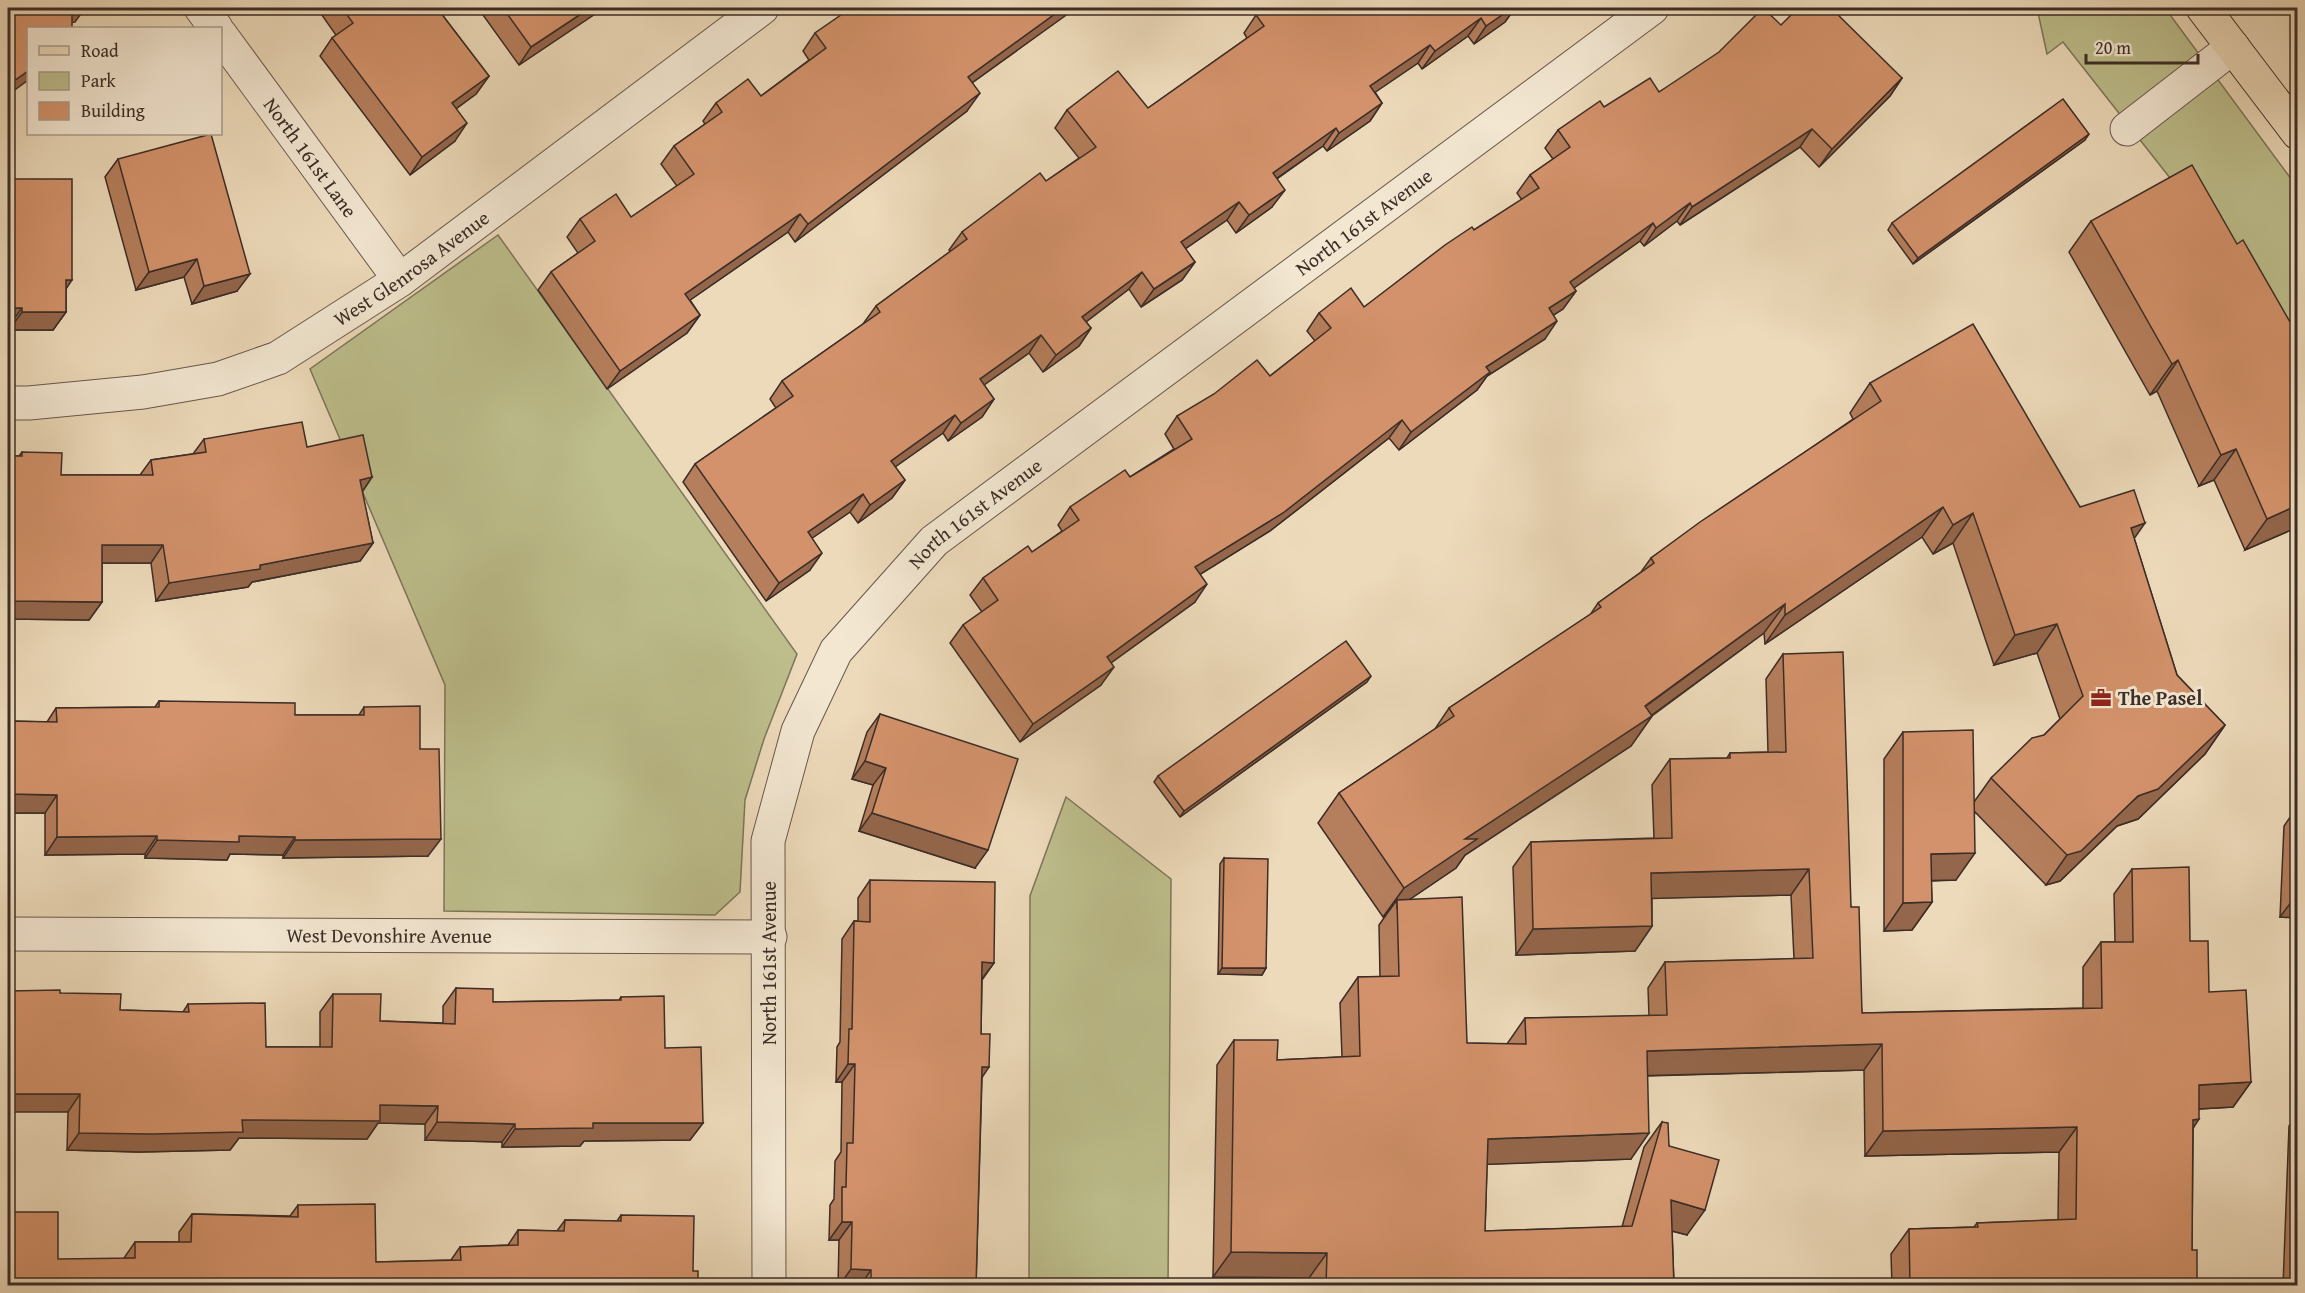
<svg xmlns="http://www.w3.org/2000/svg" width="2305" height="1293" font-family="'Gentium Book Plus',serif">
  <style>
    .green { fill: #bdbe8c; stroke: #7c765a; stroke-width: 1.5 }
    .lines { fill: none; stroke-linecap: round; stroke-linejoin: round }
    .minor-casing { stroke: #68584c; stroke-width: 35 }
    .major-casing { stroke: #3b2d27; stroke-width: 35 }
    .minor { stroke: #f3e7d2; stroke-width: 33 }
    .major { stroke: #eddaba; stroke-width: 33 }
    .wall { fill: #b57e5c; stroke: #3b2d27; stroke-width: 1.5 }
    .shaded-wall { fill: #94664b; stroke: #3b2d27; stroke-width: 1.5 }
    .building { fill: #d3926b; stroke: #3b2d27; stroke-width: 1.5 }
    .labels { text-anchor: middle; stroke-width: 6; stroke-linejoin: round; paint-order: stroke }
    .street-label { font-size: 20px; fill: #3b2d27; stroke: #f3e7d2 }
    .poi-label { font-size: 20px; font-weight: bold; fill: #3b2d27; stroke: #f3e7d2; text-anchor: start }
  </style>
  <rect width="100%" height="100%" fill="#eddaba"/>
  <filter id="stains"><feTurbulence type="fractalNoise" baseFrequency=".00333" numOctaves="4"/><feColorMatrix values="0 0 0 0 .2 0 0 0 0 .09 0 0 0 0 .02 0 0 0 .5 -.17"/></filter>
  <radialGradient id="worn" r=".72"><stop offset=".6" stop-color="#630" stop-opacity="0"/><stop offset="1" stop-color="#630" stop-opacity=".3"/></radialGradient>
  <!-- green -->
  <g class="green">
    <polygon points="2037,8 2165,8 2297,187 2297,368 2181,192 2063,42 2047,54"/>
    <polygon points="498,235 797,654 764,739 745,800 740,892 715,915 444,911 445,685 310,369"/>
    <polygon points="1066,797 1171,879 1168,1285 1029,1285 1030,896"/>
  </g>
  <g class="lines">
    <!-- minor casing -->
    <g class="minor-casing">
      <g id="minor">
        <polyline points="201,8 216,28"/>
        <path id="s1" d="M220,34l180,246"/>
        <polyline points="2127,129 2233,47"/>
        <path id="s2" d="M8,403h21l114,-11 75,-13 60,-21 122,-78 362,-272"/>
        <path id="s3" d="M8,934l762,3"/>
        <path id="s4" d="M769,1286l-1,-445 30,-110 38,-80 98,-110 718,-533"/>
      </g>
    </g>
    <!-- major casing -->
    <g class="major-casing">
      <polyline id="major" points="2203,8 2298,133"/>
    </g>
    <!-- minor -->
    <use href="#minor" class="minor"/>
    <!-- major -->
    <use href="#major" class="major"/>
  </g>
  <!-- wall -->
  <g class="wall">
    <polygon points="317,8 437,8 489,76 476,94 456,109 455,141 410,175 320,56 332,38 336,35"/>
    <polygon points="478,8 608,8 599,14 598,12 519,65"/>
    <polygon points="1267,8 1515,8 1505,22 1474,44 1468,36 1422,69 1418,63 1375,92 1382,103 1370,121 1327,151 1323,146 1277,179 1272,207 1236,233 1227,220 1185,249 1195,262 1182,280 1141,307 1129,289 1086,322 1091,328 1079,346 1043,372 1029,353 984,385 994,399 982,417 948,441 943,433 895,467 905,480 892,498 858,523 850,512 812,538 810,570 766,601 683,482 695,464 776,408 770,399 782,381 863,324 876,306 951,251 949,250 962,232 1046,181 1079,158 1055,128 1067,110 1148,108 1247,38 1244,33 1256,15"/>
    <polygon points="874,9 1068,13 972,83 967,111 795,242 788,232 690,300 700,315 687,333 607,389 538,290 551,272 578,253 567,237 580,219 631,217 677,186 661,164 674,146 705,124 703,121 716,103 761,96 809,60 803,51 815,33"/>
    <polygon points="1781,25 1902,78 1890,96 1819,167 1800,147 1680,225 1677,221 1644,246 1640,241 1574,288 1576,291 1563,309 1553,315 1545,339 1487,376 1477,390 1399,450 1389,438 1270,531 1200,574 1195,602 1111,663 1101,685 1020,742 950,643 963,625 982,612 970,595 983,578 1032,552 1062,531 1058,525 1070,507 1130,477 1174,449 1165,434 1177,416 1270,376 1315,341 1307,331 1319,313 1364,307 1474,230 1522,200 1517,193 1530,175 1553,159 1545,148 1558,130 1604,107 1659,92"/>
    <polygon points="2085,140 1913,264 1888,230 1892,223"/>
    <polygon points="118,159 237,291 192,304 184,277 136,290 105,177"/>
    <polygon points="8,179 66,289 66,312 53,330 9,330 9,326 8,326"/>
    <polygon points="2091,221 2237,244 2298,336 2298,527 2245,550 2214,480 2199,486 2157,391 2150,395 2069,252"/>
    <polygon points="1870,383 2134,538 2177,675 2225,725 2205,754 2138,819 2117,826 2060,881 2046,885 1975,812 1956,880 1931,881 1932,902 1912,930 1884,931 1884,759 1903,732 1974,802 1991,778 2044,735 2060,719 2037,653 1994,665 1953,543 1933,554 1922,537 1765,644 1764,633 1652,716 1631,746 1465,855 1456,868 1410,899 1467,1043 1507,1044 1525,1018 1649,1016 1648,988 1665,962 1794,959 1791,895 1652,898 1652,926 1635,951 1516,955 1513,867 1531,842 1654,838 1652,785 1670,759 1727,758 1730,753 1768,752 1766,679 1783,654 1851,907 1862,1013 2083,1008 2083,967 2101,942 2115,942 2114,894 2132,869 2190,941 2209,992 2251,1082 2233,1107 2199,1109 2193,1129 2192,1250 2197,1286 1892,1286 1891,1254 1909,1229 1974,1227 1977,1223 2058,1220 2059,1152 1865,1156 1864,1070 1647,1076 1631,1159 1487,1164 1485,1231 1622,1227 1644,1147 1662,1122 1669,1146 1687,1235 1672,1231 1674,1286 1309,1286 1309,1278 1213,1277 1217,1065 1234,1040 1277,1060 1342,1057 1340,1003 1358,977 1380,977 1379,925 1386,915 1383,917 1318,823 1339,793 1435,729 1449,708 1590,615 1598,603 1641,572 1651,558 1853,419 1850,413"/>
    <polygon points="204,439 307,447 372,477 362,492 373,543 360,561 252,582 248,587 156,601 151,563 102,563 102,602 89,620 8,619 8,456 19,456 22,452 61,475 140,475 151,460 193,454"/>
    <polygon points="1367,682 1180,817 1154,782 1158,776"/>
    <polygon points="159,701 295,715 359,715 364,707 420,749 428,856 283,858 283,855 230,854 227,860 145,858 145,854 45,855 45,813 8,813 8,721 47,722 56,708 155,707"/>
    <polygon points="880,714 975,868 859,831 873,785 852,779 867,732"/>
    <polygon points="2298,806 2298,918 2280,917 2284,826"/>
    <polygon points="1224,858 1266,968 1262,975 1218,974 1220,864"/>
    <polygon points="870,880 994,963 982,980 981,1034 982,1078 976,1286 838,1286 839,1240 829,1240 830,1205 834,1199 835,1161 841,1152 842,1082 836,1082 837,1047 840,1042 842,939 854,921 858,921 858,898"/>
    <polygon points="456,988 493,1002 619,1000 621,997 665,1048 703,1123 690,1140 584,1141 580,1146 502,1147 502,1142 425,1140 425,1124 378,1123 367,1139 239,1138 230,1150 139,1152 67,1150 68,1112 60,993 120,1010 183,1012 188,1004 266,1047 320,1047 320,1012 333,994 380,1021 443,1023 443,1006"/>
    <polygon points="2298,1114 2298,1286 2283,1286 2289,1126"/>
    <polygon points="298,1205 376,1262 451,1260 460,1247 508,1245 518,1230 557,1231 565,1220 617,1221 621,1215 693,1271 124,1258 135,1242 179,1242 179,1232 192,1214 290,1216"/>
  </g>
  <!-- shaded-wall -->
  <g class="shaded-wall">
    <polygon points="71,8 85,8 75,22 60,24"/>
    <polygon points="590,8 601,8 598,12 519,65 531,47"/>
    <polygon points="603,8 608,8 599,14"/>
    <polygon points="1063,8 1076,8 955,95 968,77"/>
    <polygon points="1512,8 1515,8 1505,22 1474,44 1486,26"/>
    <polygon points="1481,18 1468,36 1422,69 1435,51"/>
    <polygon points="1430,45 1418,63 1358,104 1370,86"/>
    <polygon points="28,71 28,80 8,95 8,85"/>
    <polygon points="489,76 476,94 439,121 452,103"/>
    <polygon points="1902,78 1890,96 1819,167 1832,149"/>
    <polygon points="980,93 967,111 795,242 808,224"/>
    <polygon points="1382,103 1370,121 1327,151 1339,133"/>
    <polygon points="467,123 455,141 410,175 422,157"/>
    <polygon points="1336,128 1323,146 1260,190 1273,173"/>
    <polygon points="1812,129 1800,147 1680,225 1692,207"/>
    <polygon points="2089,134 2085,140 1913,264 1918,258"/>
    <polygon points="1285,190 1272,207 1236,233 1249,215"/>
    <polygon points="1239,202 1227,220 1169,260 1181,242"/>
    <polygon points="1690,203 1677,221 1644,246 1656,228"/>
    <polygon points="800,214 788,232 673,312 685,294"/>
    <polygon points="1653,223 1640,241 1557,300 1570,282"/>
    <polygon points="197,259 184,277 136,290 149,272"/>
    <polygon points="1195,262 1182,280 1141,307 1154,289"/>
    <polygon points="1142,272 1129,289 1070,334 1082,317"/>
    <polygon points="250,274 237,291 192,304 204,286"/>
    <polygon points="66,280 72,280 60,298"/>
    <polygon points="1576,291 1563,309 1537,326 1549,308"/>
    <polygon points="8,308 22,308 9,326 8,326"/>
    <polygon points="22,312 66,312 53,330 9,330"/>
    <polygon points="700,315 687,333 607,389 620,371"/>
    <polygon points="1557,321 1545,339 1487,376 1477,390 1399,450 1411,432 1486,367"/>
    <polygon points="1091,328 1079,346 1043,372 1056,355"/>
    <polygon points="1041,335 1029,353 967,397 980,379"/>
    <polygon points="2178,360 2157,391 2150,395 2172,364"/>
    <polygon points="994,399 982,417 948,441 961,423"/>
    <polygon points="955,415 943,433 878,479 891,461"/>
    <polygon points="1402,420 1389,438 1270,531 1183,585 1195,567"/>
    <polygon points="2236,449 2214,480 2199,486 2221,455"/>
    <polygon points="372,477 360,495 360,480"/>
    <polygon points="905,480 892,498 858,523 870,505"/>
    <polygon points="863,494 850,512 795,550 808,532"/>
    <polygon points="2298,505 2298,527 2245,550 2267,519"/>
    <polygon points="1943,507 1922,537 1765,644 1785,615"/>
    <polygon points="1973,513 1953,543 1933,554 1953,525"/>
    <polygon points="2145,523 2124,553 2131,528"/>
    <polygon points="373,543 360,561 252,582 248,587 156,601 169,583"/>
    <polygon points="102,545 163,545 151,563 90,563"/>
    <polygon points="822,553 810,570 766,601 779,583"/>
    <polygon points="1207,584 1195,602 1094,675 1107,657"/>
    <polygon points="8,601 102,602 89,620 8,619"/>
    <polygon points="1785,604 1764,633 1645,720 1652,716 1631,746 1465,855 1456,868 1397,908 1397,900 1386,915 1383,917 1404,888 1465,839"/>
    <polygon points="2057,624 2037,653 1994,665 2015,635"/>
    <polygon points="1114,667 1101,685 1020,742 1033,724"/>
    <polygon points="1371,676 1367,682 1180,817 1184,811"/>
    <polygon points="2225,725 2205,754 2138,819 2117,826 2060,881 2046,885 2067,855"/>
    <polygon points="865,761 886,768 873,785 852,779"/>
    <polygon points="8,794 57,795 45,813 8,813"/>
    <polygon points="872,813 988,850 975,868 859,831"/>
    <polygon points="157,836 145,854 45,855 57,837"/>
    <polygon points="239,836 295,837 283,855 230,854 227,860 145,858 157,840"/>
    <polygon points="441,839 428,856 283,858 295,840"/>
    <polygon points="1975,853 1956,880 1911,881 1931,854"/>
    <polygon points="1809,869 1791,895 1633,899 1651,873"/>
    <polygon points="2298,893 2298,918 2280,917"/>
    <polygon points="1932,902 1912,930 1884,931 1903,903"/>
    <polygon points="1652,926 1635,951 1516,955 1533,929"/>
    <polygon points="982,962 994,963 981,980"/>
    <polygon points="1222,968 1266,968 1262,975 1218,974"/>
    <polygon points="1882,1044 1864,1070 1629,1076 1647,1051"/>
    <polygon points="848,1064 855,1064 842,1082 836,1082"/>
    <polygon points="982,1067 989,1067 977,1085"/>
    <polygon points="2251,1082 2233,1107 2181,1110 2199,1085"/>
    <polygon points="8,1094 80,1094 68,1112 8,1112"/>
    <polygon points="380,1105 438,1106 425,1124 378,1123 367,1139 239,1138 230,1150 139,1152 67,1150 79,1133 242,1120"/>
    <polygon points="2199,1119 2182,1145 2193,1120"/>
    <polygon points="437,1122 515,1124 502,1142 425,1140"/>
    <polygon points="593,1123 703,1123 690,1140 584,1141 580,1146 502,1147 515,1129"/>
    <polygon points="2077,1127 2059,1152 1865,1156 1883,1131"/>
    <polygon points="1649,1133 1631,1159 1470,1165 1488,1139"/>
    <polygon points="1671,1200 1705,1210 1687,1235 1653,1226"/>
    <polygon points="842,1222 852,1222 839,1240 829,1240"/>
    <polygon points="1231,1252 1327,1253 1309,1278 1213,1277"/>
    <polygon points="851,1269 871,1270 860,1286 839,1286"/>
  </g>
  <!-- building -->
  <g class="building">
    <polygon points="8,8 72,8 72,28 28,28 28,71 8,85"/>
    <polygon points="342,8 437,8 489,76 452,103 467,123 422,157 332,38 353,23"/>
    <polygon points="503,8 590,8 531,47"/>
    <polygon points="851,8 873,8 874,9 877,8 1063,8 968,77 980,93 808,224 800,214 685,294 700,315 620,371 551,272 595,241 580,219 616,194 631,217 694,174 674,146 722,112 716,103 748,79 761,96 826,48 815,33"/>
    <polygon points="1267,8 1512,8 1486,26 1481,18 1435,51 1430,45 1370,86 1382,103 1339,133 1336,128 1273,173 1285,190 1249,215 1239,202 1181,242 1195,262 1154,289 1142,272 1082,317 1091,328 1056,355 1041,335 980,379 994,399 961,423 955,415 891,461 905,480 870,505 863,494 808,532 822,553 779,583 695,464 793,396 782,381 880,312 876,306 967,239 962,232 1040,173 1046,181 1096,147 1067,110 1118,71 1148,108 1264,26 1256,15"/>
    <polygon points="1763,8 1781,25 1798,8 1831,8 1902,78 1832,149 1812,129 1692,207 1690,203 1656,228 1653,223 1570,282 1576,291 1549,308 1557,321 1486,367 1490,372 1411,432 1402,420 1283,513 1195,567 1207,584 1107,657 1114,667 1033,724 963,625 998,600 983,578 1028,546 1032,552 1079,520 1070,507 1125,470 1130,477 1192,439 1177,416 1214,394 1257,360 1270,376 1331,328 1319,313 1351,288 1364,307 1445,245 1472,227 1474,230 1539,188 1530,175 1570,147 1558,130 1600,101 1604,107 1650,78 1659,92 1719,52"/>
    <polygon points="2063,99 2089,134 1918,258 1892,223"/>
    <polygon points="211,134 250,274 204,286 197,259 149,272 118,159"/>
    <polygon points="2192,165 2237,244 2243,240 2298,336 2298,505 2267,519 2236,449 2221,455 2178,360 2172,364 2091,221"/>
    <polygon points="8,179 72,179 72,280 66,280 66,312 22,312 22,308 8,308"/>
    <polygon points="1973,324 2080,507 2134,490 2145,523 2131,528 2177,675 2225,725 2158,789 2138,796 2081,851 2067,855 1991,778 2032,738 2044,735 2083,696 2057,624 2015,635 1973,513 1953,525 1943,507 1785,615 1785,604 1645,706 1652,716 1465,839 1477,839 1404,888 1339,793 1454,716 1449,708 1601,607 1598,603 1654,563 1651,558 1700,522 1881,401 1870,383"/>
    <polygon points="302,422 307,447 363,435 372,477 360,480 373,543 260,565 260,569 169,583 163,545 102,545 102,602 8,601 8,456 22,456 22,452 62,453 61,475 153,475 151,460 206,452 204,439"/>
    <polygon points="1346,641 1371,676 1184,811 1158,776"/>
    <polygon points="1843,652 1851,907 1859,907 1862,1013 2102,1008 2101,942 2133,942 2132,869 2189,867 2190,941 2208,941 2209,992 2246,990 2251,1082 2199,1085 2199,1119 2193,1120 2192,1250 2197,1250 2197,1286 1910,1286 1909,1229 1978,1227 1977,1223 2076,1219 2077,1127 1883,1131 1882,1044 1647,1051 1649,1133 1488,1139 1485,1231 1632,1226 1662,1122 1668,1123 1669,1146 1719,1160 1705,1210 1671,1200 1674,1286 1326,1286 1327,1253 1231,1252 1234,1040 1278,1040 1277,1060 1360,1056 1358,977 1399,976 1397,900 1462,897 1467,1043 1526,1044 1525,1018 1667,1015 1665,962 1813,958 1809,869 1651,873 1652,926 1533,929 1531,842 1672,838 1670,759 1730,758 1730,753 1786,752 1783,654"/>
    <polygon points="159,701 295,703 295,715 364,715 364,707 420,706 420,749 439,749 441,839 295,840 295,837 239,836 239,842 157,840 157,836 57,837 57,795 8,794 8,721 57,722 56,708 159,707"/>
    <polygon points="880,714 1018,759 988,850 872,813 886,768 865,761"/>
    <polygon points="1973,730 1975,853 1931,854 1932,902 1903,903 1903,732"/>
    <polygon points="1224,858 1268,859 1266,968 1222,968"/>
    <polygon points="870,880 995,882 994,963 982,962 981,1034 990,1034 989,1067 982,1067 976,1286 871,1286 871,1270 851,1269 852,1222 842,1222 842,1187 846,1187 847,1143 853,1143 855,1064 848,1064 849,1029 852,1029 854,921 870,922"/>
    <polygon points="456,988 493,989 493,1002 621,1000 621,997 664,996 665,1048 701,1047 703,1123 593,1123 593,1128 515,1129 515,1124 437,1122 438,1106 380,1105 380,1121 242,1120 243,1132 151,1134 79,1133 80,1094 8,1094 8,991 60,990 60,993 121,994 120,1010 189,1012 188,1004 265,1003 266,1047 332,1047 333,994 381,994 380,1021 455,1024"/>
    <polygon points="375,1204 376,1262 461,1260 460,1247 518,1245 518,1230 564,1231 565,1220 621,1221 621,1215 694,1216 693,1271 698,1271 698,1286 8,1286 8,1212 58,1212 58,1259 135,1258 135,1242 191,1242 192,1214 298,1217 298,1205"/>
  </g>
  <!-- icons -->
  <defs>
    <g id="office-bare" transform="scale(1.62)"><path d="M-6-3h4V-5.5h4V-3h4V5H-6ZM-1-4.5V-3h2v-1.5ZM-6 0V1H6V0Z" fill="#8f2418" stroke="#f3e7d2" stroke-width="2.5" paint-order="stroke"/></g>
  </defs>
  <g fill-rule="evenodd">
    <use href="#office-bare" x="2101" y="698"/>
  </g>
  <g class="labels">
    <!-- street labels -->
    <g class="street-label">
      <text dy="7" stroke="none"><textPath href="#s1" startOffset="153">North 161st Lane</textPath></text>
      <text dy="7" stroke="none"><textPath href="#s4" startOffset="1330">North 161st Avenue</textPath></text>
      <text dy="7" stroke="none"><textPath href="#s2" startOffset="436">West Glenrosa Avenue</textPath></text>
      <text dy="7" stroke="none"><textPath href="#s4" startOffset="844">North 161st Avenue</textPath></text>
      <text dy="7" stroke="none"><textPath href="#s3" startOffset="381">West Devonshire Avenue</textPath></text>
      <text transform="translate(769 963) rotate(-90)" y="7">North 161st Avenue</text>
    </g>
    <!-- poi labels -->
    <g class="poi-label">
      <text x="2118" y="705">The Pasel</text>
    </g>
  </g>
  <!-- margin -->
  <rect width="2305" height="1293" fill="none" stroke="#eddaba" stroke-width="30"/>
  <rect x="9" y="9" width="2287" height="1275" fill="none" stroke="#3b2d27" stroke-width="3"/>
  <rect x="15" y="15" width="2275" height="1263" fill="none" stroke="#3b2d27" stroke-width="1.5"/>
  <!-- legend -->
  <rect x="27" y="27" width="195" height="108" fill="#f3e7d2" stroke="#a99d8e" stroke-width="1.5"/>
  <rect x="39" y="46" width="30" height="9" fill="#eddaba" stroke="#a99d8e" stroke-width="1.5"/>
  <text x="81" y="57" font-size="18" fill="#3b2d27">Road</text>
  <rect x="39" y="72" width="30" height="18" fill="#bdbe8c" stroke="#a99d8e" stroke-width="1.5"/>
  <text x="81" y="87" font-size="18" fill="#3b2d27">Park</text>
  <rect x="39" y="102" width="30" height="18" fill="#d3926b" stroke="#a99d8e" stroke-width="1.5"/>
  <text x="81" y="117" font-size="18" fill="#3b2d27">Building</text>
  <!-- scale -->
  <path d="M2086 54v9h112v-9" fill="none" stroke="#3b2d27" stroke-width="3"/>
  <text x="2095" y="54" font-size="18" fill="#3b2d27" stroke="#f3e7d2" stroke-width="4.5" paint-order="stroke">20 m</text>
  <rect width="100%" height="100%" filter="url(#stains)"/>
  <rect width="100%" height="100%" fill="url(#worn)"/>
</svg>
